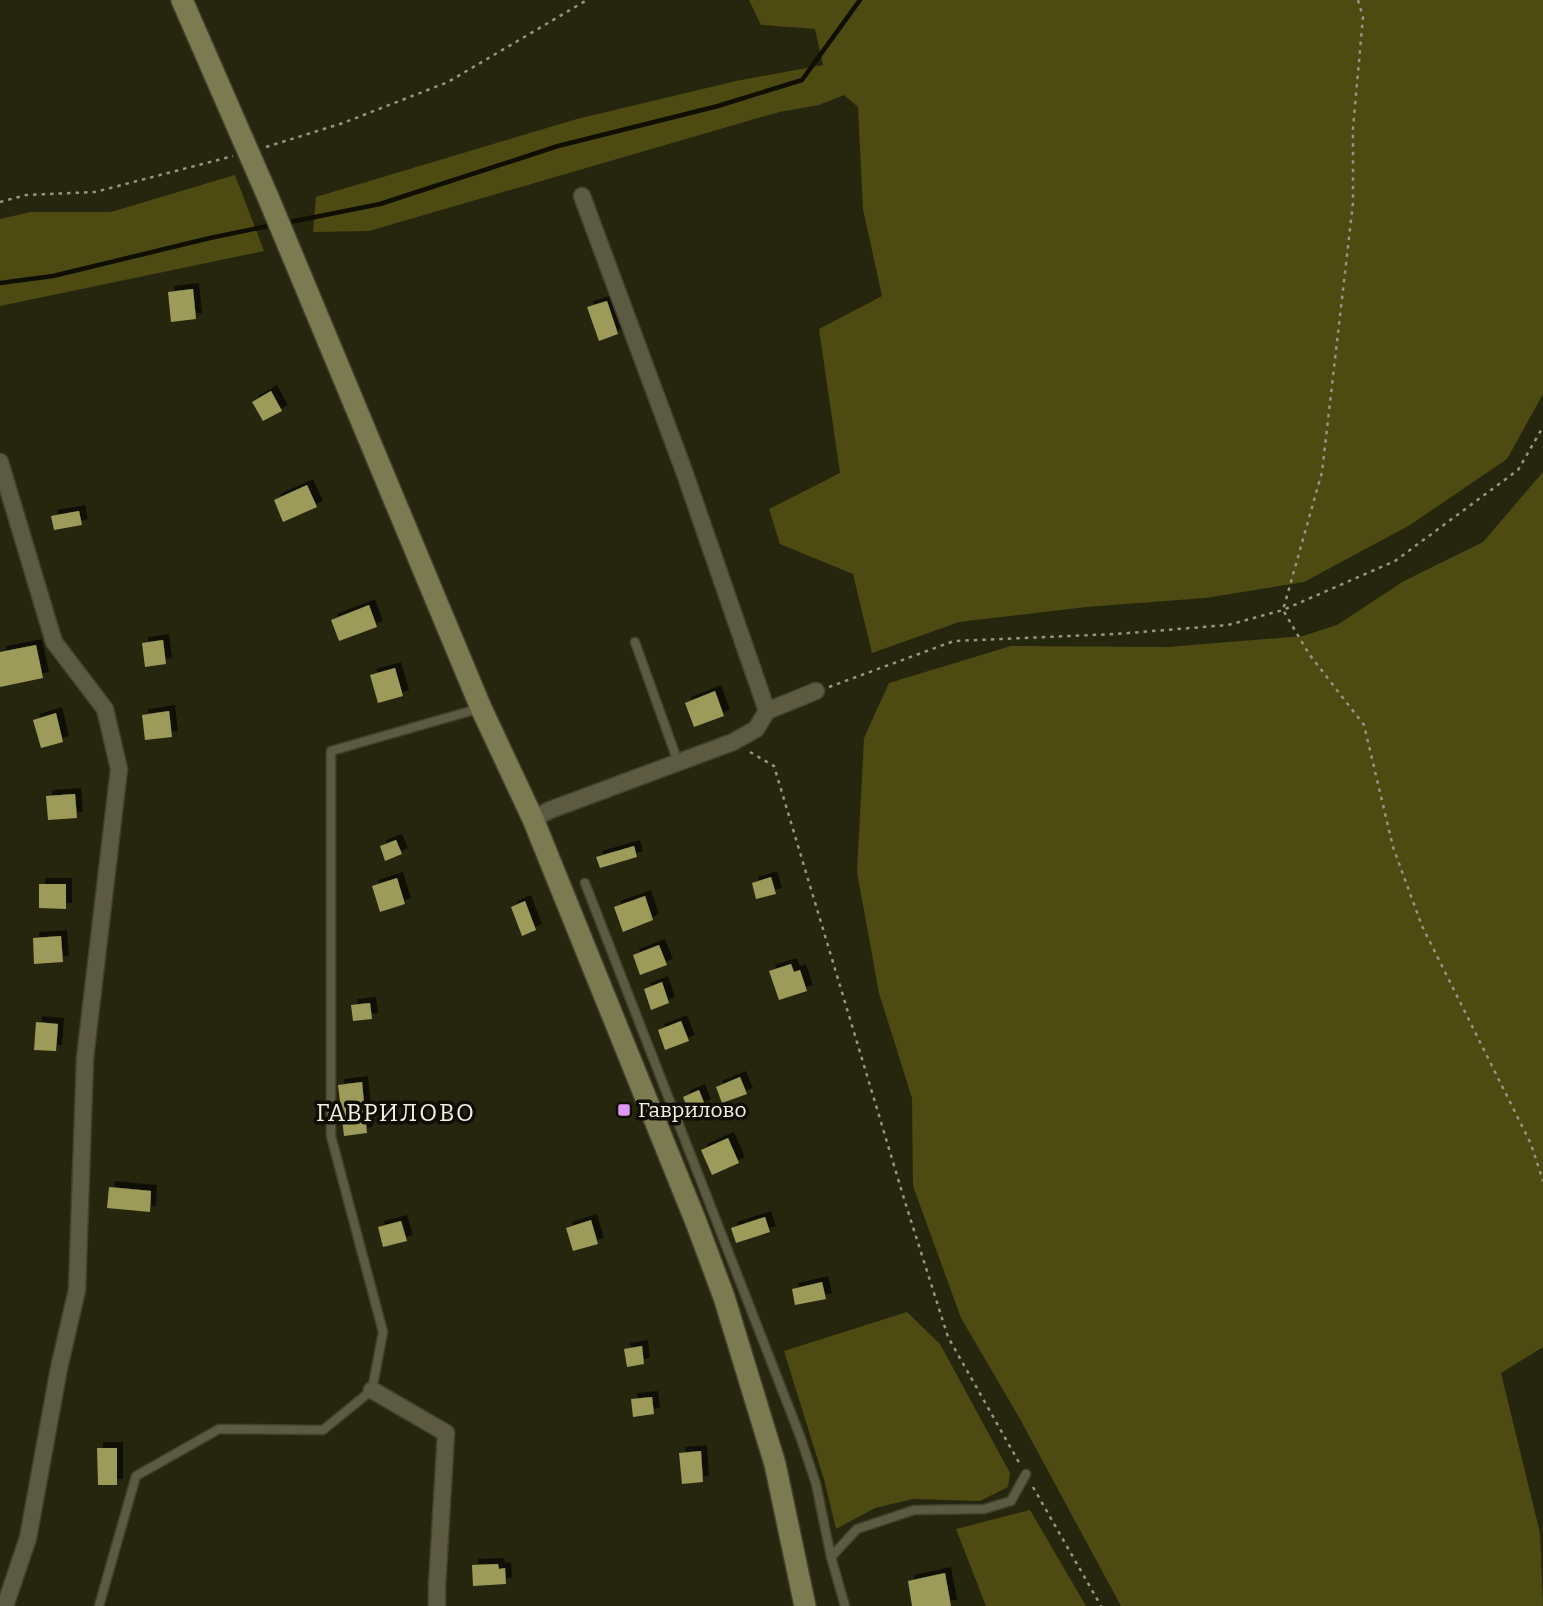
<svg xmlns="http://www.w3.org/2000/svg" width="1543" height="1606" font-family="Bitter,serif">
  <style>
    .green { fill: #4d4b11 }
    .lines { fill: none; stroke-linecap: round; stroke-linejoin: round }
    .stream { stroke: #0f0e00; stroke-width: 4.5 }
    .building { fill: #9d9b5a; filter: url(#shadow) }
    .lane-casing { stroke: #42422d; stroke-width: 11 }
    .street-casing { stroke: #42422d; stroke-width: 19 }
    .secondary-casing { stroke: #42422d; stroke-width: 24 }
    .path { stroke: #959583; stroke-width: 2.5; stroke-dasharray: 3.5 5; stroke-linecap: butt }
    .lane { stroke: #5c5b42; stroke-width: 8 }
    .street { stroke: #5c5b42; stroke-width: 16 }
    .secondary { stroke: #7b7a51; stroke-width: 21 }
    .poi-dot { fill: #dd99f3; stroke: #0e0e05; stroke-width: 2.5 }
    .labels { text-anchor: middle; stroke-width: 7; stroke-linejoin: round; paint-order: stroke }
    .poi-label { font-size: 21px; fill: #f1f1e3; stroke: #0e0e05; text-anchor: start }
    .quarter-label { font-size: 24px; letter-spacing: 2px; fill: #f1f1e3; stroke: #0e0e05 }
  </style>
  <defs>
    <filter id="shadow"><feDropShadow dx="6" dy="-6" stdDeviation="0" flood-color="#0009"/></filter>
  </defs>
  <rect width="100%" height="100%" fill="#26260f"/>
  <!-- green -->
  <g class="green">
    <polygon points="749,0 1543,0 1543,394 1507,459 1410,525 1304,582 1205,598 1086,607 959,622 872,653 853,574 780,544 769,509 840,473 819,329 882,296 863,209 858,107 844,95 819,105 779,112 369,231 313,232 316,197 577,119 736,81 823,65 815,29 761,25"/>
    <polygon points="235,175 264,251 0,306 0,219 31,212 111,212"/>
    <polygon points="1543,472 1543,1347 1501,1373 1540,1533 1543,1606 1121,1606 1020,1419 961,1318 913,1186 912,1098 879,993 857,872 864,738 889,683 1011,646 1168,647 1303,636 1337,625 1404,581 1483,542"/>
    <polygon points="907,1312 940,1344 1010,1473 1008,1487 980,1501 913,1499 875,1508 836,1529 825,1483 784,1351"/>
    <polygon points="1030,1510 1086,1606 986,1606 956,1529"/>
  </g>
  <g class="lines">
    <!-- stream -->
    <g class="stream">
      <polyline points="285,223 380,204 558,146 718,106 802,80 860,0"/>
      <polyline points="0,283 53,276 210,238 273,225"/>
    </g>
  </g>
  <!-- building -->
  <g class="building">
    <polygon points="193,289 196,319 171,322 168,292"/>
    <polygon points="607,301 618,334 599,341 587,307"/>
    <polygon points="271,391 282,411 263,421 252,402"/>
    <polygon points="307,485 317,507 283,522 274,500"/>
    <polygon points="79,511 82,525 54,530 51,516"/>
    <polygon points="369,605 377,627 339,641 331,620"/>
    <polygon points="163,640 166,664 145,667 142,643"/>
    <polygon points="36,645 43,678 0,687 0,652"/>
    <polygon points="395,668 403,696 378,703 370,675"/>
    <polygon points="715,691 724,716 694,727 685,703"/>
    <polygon points="169,711 172,737 145,740 142,715"/>
    <polygon points="56,713 63,742 41,748 33,720"/>
    <polygon points="75,794 77,818 48,820 46,796"/>
    <polygon points="396,840 402,854 385,861 380,846"/>
    <polygon points="634,846 637,857 600,868 596,857"/>
    <polygon points="771,877 776,894 756,899 752,883"/>
    <polygon points="397,878 405,904 380,912 372,886"/>
    <polygon points="39,884 66,884 66,909 39,908"/>
    <polygon points="645,896 653,920 623,932 614,907"/>
    <polygon points="525,901 536,930 522,936 511,907"/>
    <polygon points="61,936 63,962 34,964 33,938"/>
    <polygon points="659,945 667,965 640,975 633,955"/>
    <polygon points="791,964 794,972 800,970 807,991 779,1000 769,971"/>
    <polygon points="662,982 669,1003 651,1010 644,989"/>
    <polygon points="370,1003 372,1019 353,1021 351,1005"/>
    <polygon points="681,1021 689,1041 665,1050 658,1030"/>
    <polygon points="36,1022 58,1024 56,1051 34,1050"/>
    <polygon points="740,1077 747,1094 722,1103 716,1087"/>
    <polygon points="362,1082 367,1133 344,1136 338,1085"/>
    <polygon points="699,1090 705,1105 689,1112 683,1097"/>
    <polygon points="728,1138 739,1163 712,1175 701,1150"/>
    <polygon points="109,1187 151,1191 150,1212 107,1208"/>
    <polygon points="765,1217 770,1232 736,1243 731,1228"/>
    <polygon points="591,1220 598,1244 573,1251 566,1228"/>
    <polygon points="401,1221 407,1241 383,1247 378,1227"/>
    <polygon points="822,1282 826,1299 795,1305 792,1289"/>
    <polygon points="642,1346 644,1364 627,1367 624,1349"/>
    <polygon points="652,1397 654,1414 633,1417 631,1399"/>
    <polygon points="97,1448 117,1448 117,1485 98,1485"/>
    <polygon points="701,1451 703,1482 682,1484 679,1453"/>
    <polygon points="498,1564 499,1569 505,1568 506,1584 473,1586 472,1565"/>
    <polygon points="945,1573 951,1606 912,1606 908,1581"/>
  </g>
  <g class="lines">
    <!-- lane casing -->
    <g class="lane-casing">
      <g id="lane">
        <polyline points="635,642 678,762"/>
        <polyline points="585,883 800,1436 816,1484 831,1557 845,1606"/>
        <polyline points="831,1557 857,1529 914,1510 984,1509 1011,1501 1026,1474"/>
        <polyline points="99,1606 136,1476 219,1429 323,1430 372,1390 383,1332 331,1136 331,751 481,708"/>
      </g>
    </g>
    <!-- street casing -->
    <g class="street-casing">
      <g id="street">
        <polyline points="582,196 684,471 767,711"/>
        <polyline points="0,462 54,642 105,709 119,769 85,1058 77,1290 59,1368 28,1538 5,1606"/>
        <polyline points="533,819 550,810 733,742 756,729 767,711 816,691"/>
        <polyline points="372,1390 446,1433 437,1586 437,1606"/>
      </g>
    </g>
    <!-- secondary casing -->
    <g class="secondary-casing">
      <polyline id="secondary" points="182,0 268,197 481,708 533,819 696,1222 724,1297 775,1464 805,1606"/>
    </g>
    <!-- path -->
    <g class="path">
      <polyline points="1358,0 1363,17 1353,128 1353,203 1322,472 1283,610 1309,654 1364,725 1393,847 1422,926 1531,1144 1543,1181"/>
      <polyline points="266,147 343,123 448,82 587,0"/>
      <polyline points="0,202 26,195 95,192 233,156"/>
      <polyline points="829,687 954,641 1116,634 1228,625 1283,610 1395,561 1518,470 1543,427"/>
      <polyline points="750,752 774,766 905,1202 948,1337 1021,1466"/>
      <polyline points="1033,1487 1101,1606"/>
    </g>
    <!-- lane -->
    <use href="#lane" class="lane"/>
    <!-- street -->
    <use href="#street" class="street"/>
    <!-- secondary -->
    <use href="#secondary" class="secondary"/>
  </g>
  <!-- markers -->
  <rect class="poi-dot" x="617" y="1103" width="14" height="14" rx="3.5"/>
  <g class="labels">
    <!-- poi labels -->
    <g class="poi-label">
      <text x="638" y="1117">Гаврилово</text>
    </g>
    <!-- quarter labels -->
    <g class="quarter-label">
      <text x="396" y="1121">ГАВРИЛОВО</text>
    </g>
  </g>
</svg>
